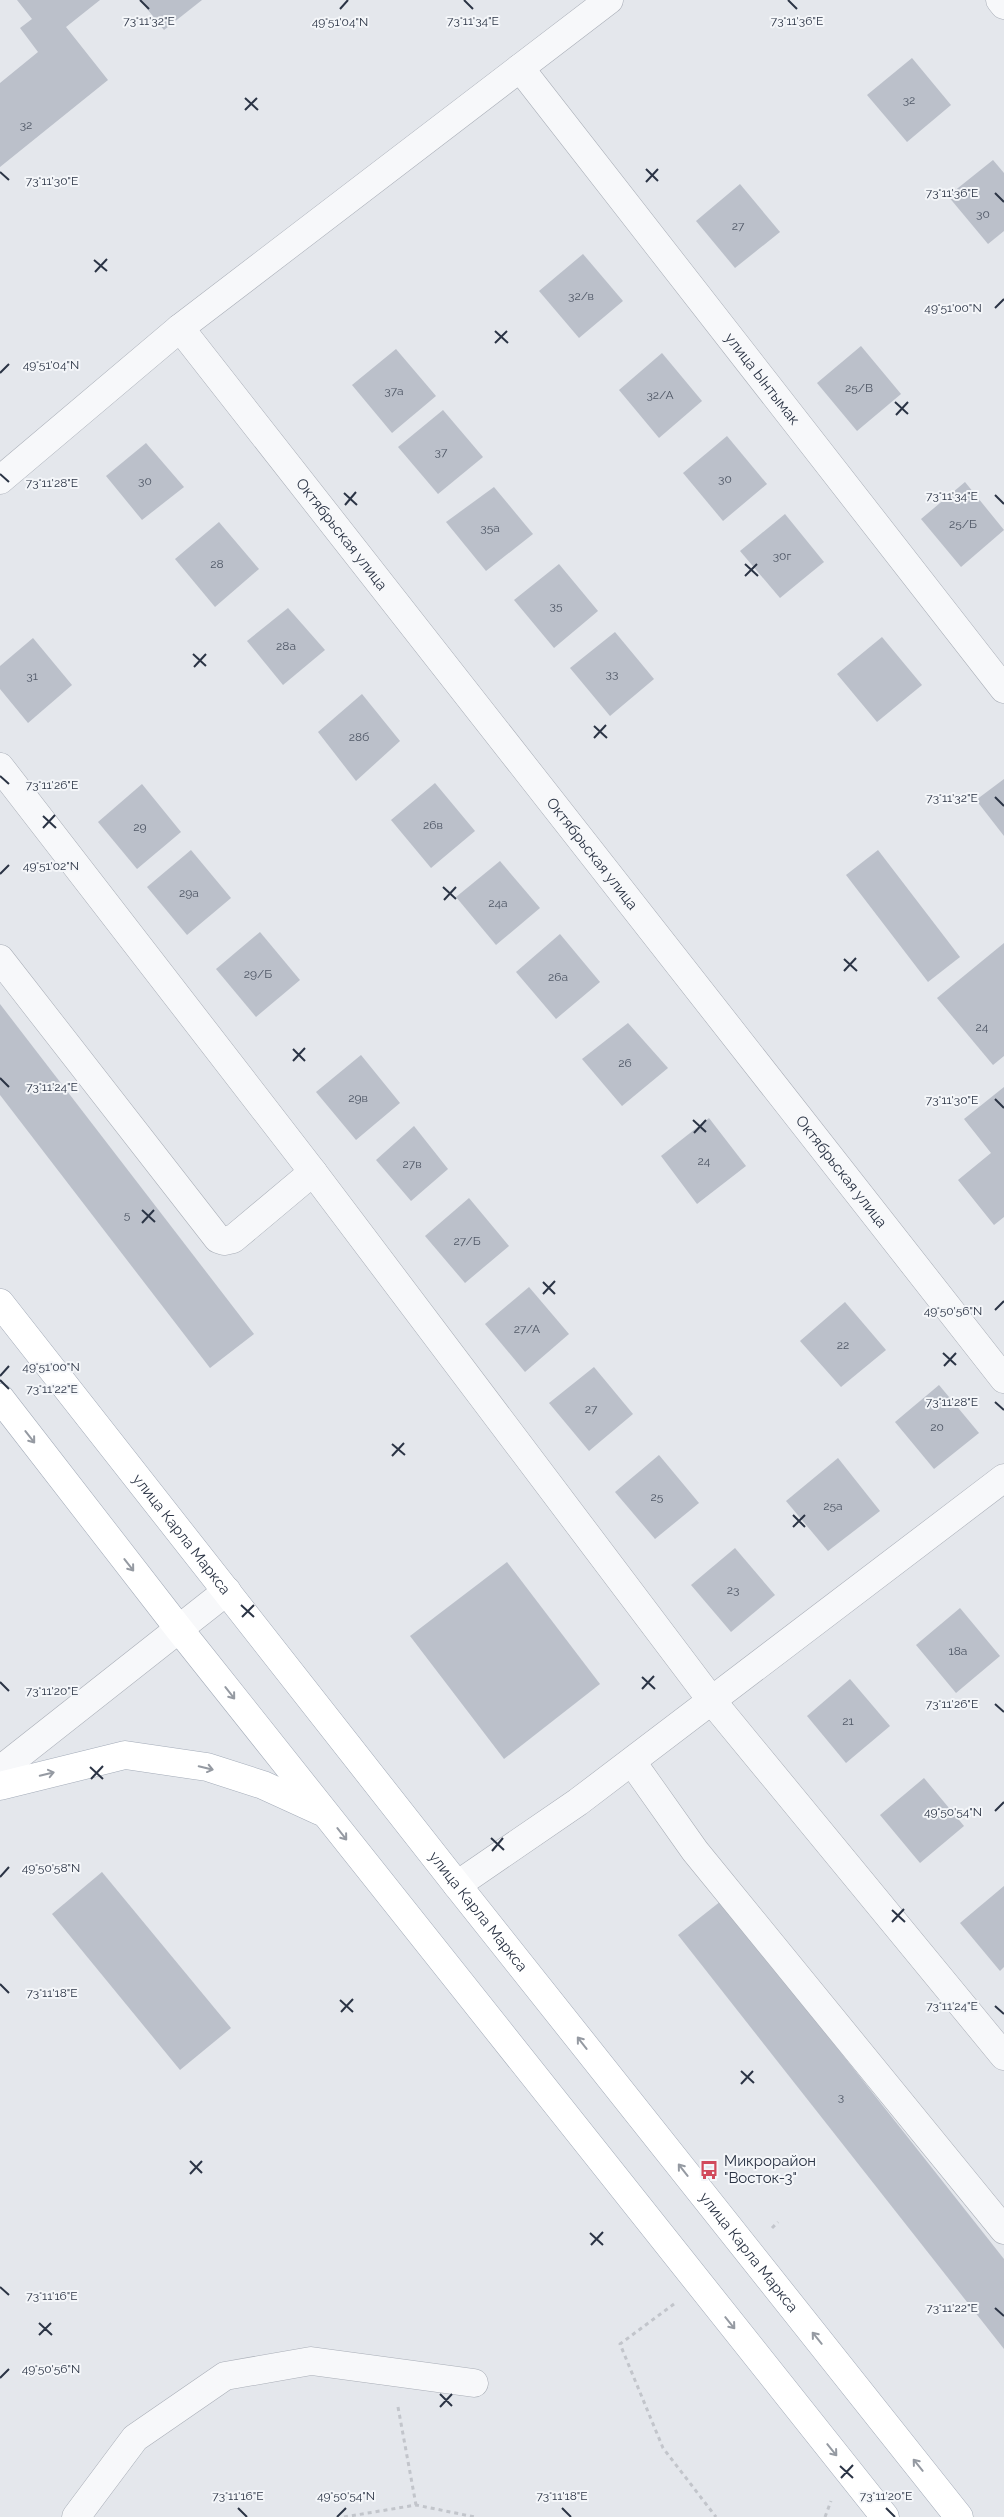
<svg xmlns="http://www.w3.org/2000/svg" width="1004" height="2517" font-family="Raleway,sans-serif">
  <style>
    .building { fill: #bbc0ca }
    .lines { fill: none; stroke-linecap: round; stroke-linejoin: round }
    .minor-casing { stroke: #a9aeb7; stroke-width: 29 }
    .major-casing { stroke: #a3abb8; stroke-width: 29 }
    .path { stroke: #c2c5cb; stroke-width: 3; stroke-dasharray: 4 4; stroke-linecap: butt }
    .minor { stroke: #f7f8fa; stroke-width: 28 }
    .major { stroke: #fff; stroke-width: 28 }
    .oneway { stroke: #959aa2 }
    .ticks { fill: none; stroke: #2b3445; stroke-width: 2 }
    .labels { text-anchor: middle; stroke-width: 4; stroke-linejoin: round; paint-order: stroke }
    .number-label { font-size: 12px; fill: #4f5766 }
    .street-label { font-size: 15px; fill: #2b3445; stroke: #f4f6f9 }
    .poi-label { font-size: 15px; fill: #2b3445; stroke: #f4f6f9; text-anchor: start }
    .ticks-label { font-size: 12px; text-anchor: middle; fill: #2b3445; stroke: #f4f6f9; stroke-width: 4; stroke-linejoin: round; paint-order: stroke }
  </style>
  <rect width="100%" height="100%" fill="#e4e7ec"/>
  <!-- building -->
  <g class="building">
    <polygon points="17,0 100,0 66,27 108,80 0,167 0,83 38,52 20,28 32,19"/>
    <polygon points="140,0 202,0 164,30"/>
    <polygon points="912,58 951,105 907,142 867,95"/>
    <polygon points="993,160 1004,173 1004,231 988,244 948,196"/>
    <polygon points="740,184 780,232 735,268 696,221"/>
    <polygon points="583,254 623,301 579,338 539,291"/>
    <polygon points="861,346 901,394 857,431 817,383"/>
    <polygon points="396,349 436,396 392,433 352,385"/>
    <polygon points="662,353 702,401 659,438 619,390"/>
    <polygon points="443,410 483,457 438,494 398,447"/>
    <polygon points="727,436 767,484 723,521 683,473"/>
    <polygon points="146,443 184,487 142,520 106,476"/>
    <polygon points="965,482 1004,530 961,567 921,519"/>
    <polygon points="494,487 533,534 486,571 446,522"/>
    <polygon points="785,514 824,562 780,598 740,551"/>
    <polygon points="219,522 259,569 215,607 175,559"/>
    <polygon points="559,564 598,611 554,648 514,600"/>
    <polygon points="288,608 325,650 283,685 247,641"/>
    <polygon points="615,632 654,679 610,716 570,668"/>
    <polygon points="882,637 922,685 877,722 837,674"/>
    <polygon points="33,638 72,685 28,723 0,689 0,666"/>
    <polygon points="362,694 400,741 356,781 318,732"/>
    <polygon points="1004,779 1004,836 976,800"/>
    <polygon points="435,783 475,831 431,868 391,820"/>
    <polygon points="142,784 181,832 137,869 98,822"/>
    <polygon points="191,850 231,898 187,935 147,887"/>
    <polygon points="878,850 960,957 928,982 846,875"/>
    <polygon points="500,861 540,908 496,945 456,897"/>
    <polygon points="260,932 300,980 256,1017 216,969"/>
    <polygon points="560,934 600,982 556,1019 516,972"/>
    <polygon points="1004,943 1004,1056 993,1065 937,998"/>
    <polygon points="0,1004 254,1334 210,1368 0,1095"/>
    <polygon points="628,1023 668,1068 622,1106 582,1059"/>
    <polygon points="361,1055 400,1103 356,1140 316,1092"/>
    <polygon points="1004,1087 1004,1217 994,1225 958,1180 991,1153 964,1119"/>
    <polygon points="709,1118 746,1166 697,1204 661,1156"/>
    <polygon points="414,1126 448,1169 411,1201 376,1160"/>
    <polygon points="469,1198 509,1246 465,1283 425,1236"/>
    <polygon points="529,1287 569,1334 525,1372 485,1324"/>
    <polygon points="845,1302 886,1350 841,1387 800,1341"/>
    <polygon points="594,1367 633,1414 589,1451 549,1403"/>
    <polygon points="939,1385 979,1433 934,1469 895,1422"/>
    <polygon points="659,1455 699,1503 655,1539 615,1492"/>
    <polygon points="838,1458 880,1511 828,1551 786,1501"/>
    <polygon points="735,1548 775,1595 731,1632 691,1585"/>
    <polygon points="507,1562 600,1684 504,1759 410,1636"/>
    <polygon points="960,1608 1000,1656 956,1693 916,1645"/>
    <polygon points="850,1679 890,1726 846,1763 807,1716"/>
    <polygon points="924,1778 964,1826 920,1863 880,1815"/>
    <polygon points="102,1872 231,2028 180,2070 52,1914"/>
    <polygon points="1004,1886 1004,1967 1000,1971 960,1923"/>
    <polygon points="721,1901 1004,2259 1004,2349 678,1935"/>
  </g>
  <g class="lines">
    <!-- minor casing -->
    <g class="minor-casing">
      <g id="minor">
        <polyline points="1000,0 1004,5"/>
        <path id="s1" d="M520,68l484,621"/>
        <path id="s2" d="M180,328l824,1051"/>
        <polyline points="0,480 180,328 609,0"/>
        <polyline points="0,767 313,1172 712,1701 1004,2056"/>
        <polyline points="0,959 218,1239 224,1241 233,1239 313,1172"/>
        <polyline points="632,1762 695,1851 1004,2230"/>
        <polyline points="0,1770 227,1591"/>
        <polyline points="457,1885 578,1802 1004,1478"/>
        <polyline points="76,2517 135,2438 225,2376 311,2361 474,2383"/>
      </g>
    </g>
    <!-- major casing -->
    <g class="major-casing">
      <g id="major">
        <path id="s3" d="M0,1303l457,582 502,632"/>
        <polyline points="0,1398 179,1629 885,2517"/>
        <polyline points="0,1786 125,1755 207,1767 263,1785 320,1811"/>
      </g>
    </g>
    <!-- path -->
    <g class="path">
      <polyline points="772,2228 778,2222"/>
      <polyline points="674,2304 620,2344 663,2448 716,2517"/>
      <polyline points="398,2407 416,2505"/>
      <polyline points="344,2517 416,2505 475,2517"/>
      <polyline points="825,2517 831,2501"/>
    </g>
    <!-- minor -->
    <use href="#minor" class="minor"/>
    <!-- major -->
    <use href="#major" class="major"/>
  </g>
  <!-- one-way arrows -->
  <defs><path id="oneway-shaft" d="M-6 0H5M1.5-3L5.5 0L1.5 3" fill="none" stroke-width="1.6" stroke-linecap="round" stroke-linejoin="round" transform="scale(1.25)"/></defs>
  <g class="oneway">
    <use href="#oneway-shaft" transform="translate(30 1437) rotate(52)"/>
    <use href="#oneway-shaft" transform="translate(129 1565) rotate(52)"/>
    <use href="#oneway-shaft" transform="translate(230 1693) rotate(52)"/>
    <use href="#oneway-shaft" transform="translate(206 1768) rotate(13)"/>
    <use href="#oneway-shaft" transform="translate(47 1774) rotate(-14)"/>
    <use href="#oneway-shaft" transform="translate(342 1834) rotate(52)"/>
    <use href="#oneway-shaft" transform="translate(582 2043) rotate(-128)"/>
    <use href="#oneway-shaft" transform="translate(683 2170) rotate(-128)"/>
    <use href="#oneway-shaft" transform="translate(730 2323) rotate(51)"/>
    <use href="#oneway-shaft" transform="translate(817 2338) rotate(-129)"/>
    <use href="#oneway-shaft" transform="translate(832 2450) rotate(51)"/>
    <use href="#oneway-shaft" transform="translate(918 2465) rotate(-129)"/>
  </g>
  <!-- ticks -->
  <path class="ticks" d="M140,0l9,9M464,0l9,9M788,0l9,9M340,9l8,-9M245,98l13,12M245,110l12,-12M646,169l12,12M0,172l9,8M646,182l12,-13M995,193l9,9M94,260l13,11M95,272l12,-13M995,308l9,-9M495,331l13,12M495,343l12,-12M0,373l9,-9M895,402l13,12M896,415l12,-13M0,474l9,8M344,493l13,12M995,495l9,9M345,505l11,-13M745,564l13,12M745,576l12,-12M193,654l13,12M194,667l12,-13M594,726l13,12M594,738l12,-13M0,776l9,8M995,797l9,9M43,816l13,12M43,828l12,-13M0,874l9,-9M443,887l13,12M444,900l12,-13M844,959l13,12M844,971l12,-13M293,1049l12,12M293,1061l12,-13M0,1078l9,9M995,1099l9,9M693,1120l13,12M694,1133l12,-13M142,1210l13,12M142,1223l12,-13M543,1282l12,12M543,1294l12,-13M995,1310l9,-9M943,1353l13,12M944,1366l12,-13M0,1376l9,-10M0,1380l9,9M995,1402l9,8M392,1444l13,11M392,1456l12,-13M793,1515l12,12M793,1527l12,-12M241,1605l13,12M242,1617l12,-12M642,1677l13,12M0,1682l9,9M642,1689l12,-13M995,1704l9,8M90,1767l13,12M91,1779l12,-13M995,1811l9,-9M491,1838l13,12M492,1851l11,-13M0,1877l9,-10M892,1910l13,12M892,1922l12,-13M0,1984l9,9M340,2000l13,12M995,2006l9,8M341,2012l12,-13M741,2071l13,12M741,2084l12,-13M190,2161l12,12M190,2174l12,-13M590,2233l13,12M591,2245l12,-13M0,2287l9,8M995,2308l9,8M39,2323l13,12M39,2335l12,-12M0,2378l9,-9M440,2394l12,12M440,2407l12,-13M840,2466l13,12M841,2478l12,-13M238,2508l9,9M562,2508l9,9M886,2508l9,9M337,2517l9,-9"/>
  <!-- icons -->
  <defs>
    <g id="bus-bare" transform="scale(1.5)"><path d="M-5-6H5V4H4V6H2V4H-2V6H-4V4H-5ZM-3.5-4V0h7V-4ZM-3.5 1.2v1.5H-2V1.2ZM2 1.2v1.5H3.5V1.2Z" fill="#d1495b" stroke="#f4f6f9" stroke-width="2.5" paint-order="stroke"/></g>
  </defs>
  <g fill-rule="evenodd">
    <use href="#bus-bare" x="709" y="2170"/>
  </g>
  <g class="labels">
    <!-- number labels -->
    <g class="number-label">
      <text x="909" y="104">32</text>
      <text x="26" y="129">32</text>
      <text x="983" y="218">30</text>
      <text x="738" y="230">27</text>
      <text x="581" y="300">32/в</text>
      <text x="859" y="392">25/В</text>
      <text x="394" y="395">37а</text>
      <text x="660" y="399">32/A</text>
      <text x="441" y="456">37</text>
      <text x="725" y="483">30</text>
      <text x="145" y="485">30</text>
      <text x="963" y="528">25/Б</text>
      <text x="490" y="532">35а</text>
      <text x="782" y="560">30г</text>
      <text x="217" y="568">28</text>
      <text x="556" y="610">35</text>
      <text x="286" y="650">28а</text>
      <text x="612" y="678">33</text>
      <text x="32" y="680">31</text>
      <text x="359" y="741">28б</text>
      <text x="433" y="829">26в</text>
      <text x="140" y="831">29</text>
      <text x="189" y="897">29а</text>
      <text x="498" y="907">24а</text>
      <text x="258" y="978">29/Б</text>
      <text x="558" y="981">26а</text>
      <text x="982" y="1031">24</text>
      <text x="625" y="1067">26</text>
      <text x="358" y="1102">29в</text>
      <text x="704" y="1165">24</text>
      <text x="412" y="1168">27в</text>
      <text x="127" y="1219">5</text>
      <text x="467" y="1245">27/Б</text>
      <text x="527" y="1333">27/А</text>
      <text x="843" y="1349">22</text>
      <text x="591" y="1413">27</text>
      <text x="937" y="1431">20</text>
      <text x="657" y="1501">25</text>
      <text x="833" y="1510">25а</text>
      <text x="733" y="1594">23</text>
      <text x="958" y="1655">18а</text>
      <text x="848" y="1725">21</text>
      <text x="841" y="2101">3</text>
    </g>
    <!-- street labels -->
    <g class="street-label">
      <text dy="5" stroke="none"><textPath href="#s1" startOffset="394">улица Ынтымак</textPath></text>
      <text dy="5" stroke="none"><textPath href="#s2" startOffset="262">Октябрьская улица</textPath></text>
      <text dy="5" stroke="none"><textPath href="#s2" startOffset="668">Октябрьская улица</textPath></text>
      <text dy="5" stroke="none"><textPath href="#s2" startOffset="1072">Октябрьская улица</textPath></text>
      <text dy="5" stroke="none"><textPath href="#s3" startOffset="294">улица Карла Маркса</textPath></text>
      <text dy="5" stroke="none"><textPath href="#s3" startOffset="774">улица Карла Маркса</textPath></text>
      <text dy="5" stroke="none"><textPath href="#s3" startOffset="1209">улица Карла Маркса</textPath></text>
    </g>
    <!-- poi labels -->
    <g class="poi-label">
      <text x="724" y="2166">Микрорайон<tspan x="724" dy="17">"Восток-3"</tspan></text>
    </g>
  </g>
  <g class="ticks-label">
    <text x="149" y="25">73°11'32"E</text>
    <text x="473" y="25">73°11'34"E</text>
    <text x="797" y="25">73°11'36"E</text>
    <text x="340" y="26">49°51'04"N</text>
    <text x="52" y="185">73°11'30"E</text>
    <text x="952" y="197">73°11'36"E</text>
    <text x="953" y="312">49°51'00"N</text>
    <text x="51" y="369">49°51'04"N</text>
    <text x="52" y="487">73°11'28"E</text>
    <text x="952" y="500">73°11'34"E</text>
    <text x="52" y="789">73°11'26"E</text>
    <text x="952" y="802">73°11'32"E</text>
    <text x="51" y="870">49°51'02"N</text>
    <text x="52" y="1091">73°11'24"E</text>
    <text x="952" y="1104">73°11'30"E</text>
    <text x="953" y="1315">49°50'56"N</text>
    <text x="51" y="1371">49°51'00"N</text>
    <text x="52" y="1393">73°11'22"E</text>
    <text x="952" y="1406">73°11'28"E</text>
    <text x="52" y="1695">73°11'20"E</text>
    <text x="952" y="1708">73°11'26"E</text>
    <text x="953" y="1816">49°50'54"N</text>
    <text x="51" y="1872">49°50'58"N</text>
    <text x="52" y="1997">73°11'18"E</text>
    <text x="952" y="2010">73°11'24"E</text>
    <text x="52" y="2300">73°11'16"E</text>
    <text x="952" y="2312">73°11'22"E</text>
    <text x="51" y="2373">49°50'56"N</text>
    <text x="346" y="2500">49°50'54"N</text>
    <text x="238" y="2500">73°11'16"E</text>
    <text x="562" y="2500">73°11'18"E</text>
    <text x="886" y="2500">73°11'20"E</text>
  </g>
</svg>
